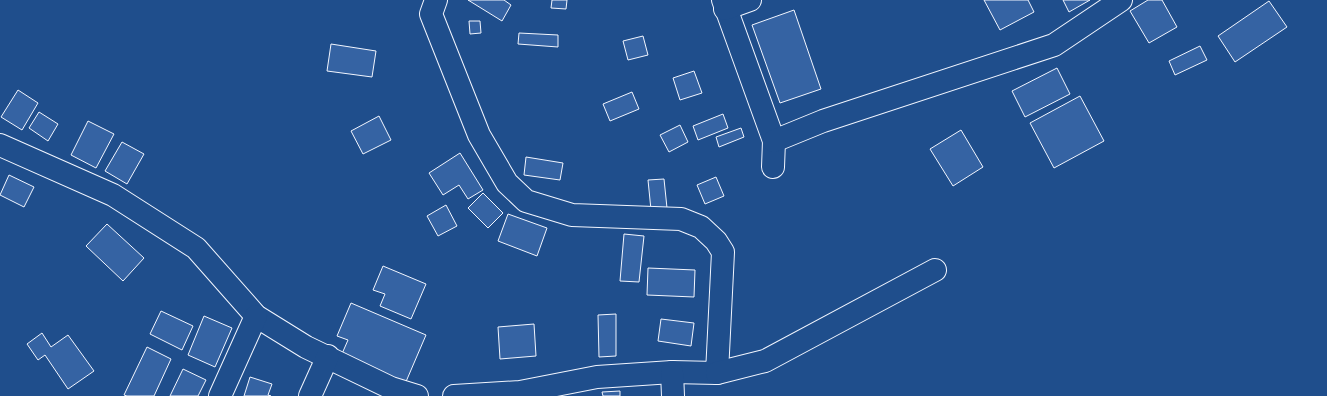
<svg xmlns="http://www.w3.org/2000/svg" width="1327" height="396" font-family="'Source Serif 4',serif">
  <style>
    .building { fill: #3563a3; stroke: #f2f6ff }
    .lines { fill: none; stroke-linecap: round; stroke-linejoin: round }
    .minor-casing { stroke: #f2f6ff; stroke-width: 24 }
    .minor { stroke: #1f4e8c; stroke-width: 22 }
  </style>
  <rect width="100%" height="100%" fill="#1f4e8c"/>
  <!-- building -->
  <g class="building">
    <polygon points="468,0 504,0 511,5 502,21"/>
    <polygon points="552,0 567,0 566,9 551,8"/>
    <polygon points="984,0 1028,0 1034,12 1000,30"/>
    <polygon points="1063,0 1090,0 1069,12"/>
    <polygon points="1148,0 1162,0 1177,27 1149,43 1130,11"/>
    <polygon points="1269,1 1287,27 1235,62 1218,36"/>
    <polygon points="794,10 821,89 780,103 752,25"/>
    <polygon points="469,21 480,21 481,33 470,34"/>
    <polygon points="519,33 558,35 558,47 518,44"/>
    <polygon points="643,36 648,55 628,60 623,41"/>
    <polygon points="331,44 376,51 372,77 327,71"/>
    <polygon points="1200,46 1207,60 1175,75 1169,61"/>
    <polygon points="1057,68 1070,94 1025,117 1012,91"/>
    <polygon points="694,71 702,93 680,100 673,78"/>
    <polygon points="18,90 38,103 22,130 1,117"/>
    <polygon points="632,92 639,109 610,121 603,104"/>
    <polygon points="1080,96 1104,141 1054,168 1030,123"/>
    <polygon points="39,112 58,124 48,141 29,128"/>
    <polygon points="723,114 728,128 698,140 693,126"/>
    <polygon points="379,116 391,140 363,154 351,131"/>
    <polygon points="88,121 114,134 96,168 71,155"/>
    <polygon points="680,125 688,142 669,152 660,135"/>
    <polygon points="741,128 744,137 719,147 716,137"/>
    <polygon points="961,130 983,167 953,186 930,149"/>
    <polygon points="122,142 144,154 127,184 105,171"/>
    <polygon points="460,153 483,190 468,199 459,185 443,195 429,173"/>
    <polygon points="526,157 563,163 560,180 524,175"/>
    <polygon points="9,175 34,187 24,207 0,195"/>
    <polygon points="716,177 724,196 705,204 697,185"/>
    <polygon points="664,179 667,208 651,210 648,180"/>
    <polygon points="483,193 503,213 488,228 468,208"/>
    <polygon points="446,205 457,226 438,236 427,216"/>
    <polygon points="508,214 547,228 537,256 498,241"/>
    <polygon points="107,224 144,258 123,281 86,246"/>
    <polygon points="624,234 644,236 639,282 620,281"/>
    <polygon points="383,266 426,284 411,319 380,306 385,294 373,290"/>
    <polygon points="648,268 695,270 694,297 647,295"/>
    <polygon points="351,303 426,335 405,384 341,356 348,340 337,336"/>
    <polygon points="161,311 193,326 182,350 150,334"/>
    <polygon points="616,314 616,356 599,357 598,315"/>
    <polygon points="204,316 232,328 215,367 188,355"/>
    <polygon points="661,319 694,323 691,346 658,341"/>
    <polygon points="534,324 536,356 500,359 498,327"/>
    <polygon points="42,333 51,347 68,335 94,371 68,389 45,355 38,360 27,344"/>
    <polygon points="147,347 171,359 154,396 127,396 124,395"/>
    <polygon points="183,369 206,380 198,396 170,396"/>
    <polygon points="250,377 272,384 268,395 271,396 244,396"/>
    <polygon points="620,391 620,396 603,396 602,392"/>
  </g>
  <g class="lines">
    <!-- minor casing -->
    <g class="minor-casing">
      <g id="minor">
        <polyline points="436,0 431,14 479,135 507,183 526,201 572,215 681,219 701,227 716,241 723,252 717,373 672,372 597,377 520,392 454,396"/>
        <polyline points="723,0 774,141 773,167"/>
        <polyline points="725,9 750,0"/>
        <polyline points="774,141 823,121 1054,45 1121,0"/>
        <polyline points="0,145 113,195 196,248 256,316 306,347 391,388 417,396"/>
        <polyline points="672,372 673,396"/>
        <polyline points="717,373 765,361 935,270"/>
        <polyline points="220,396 256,316"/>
        <polyline points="310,396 328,356"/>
      </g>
    </g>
    <!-- minor -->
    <use href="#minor" class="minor"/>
  </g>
</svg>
